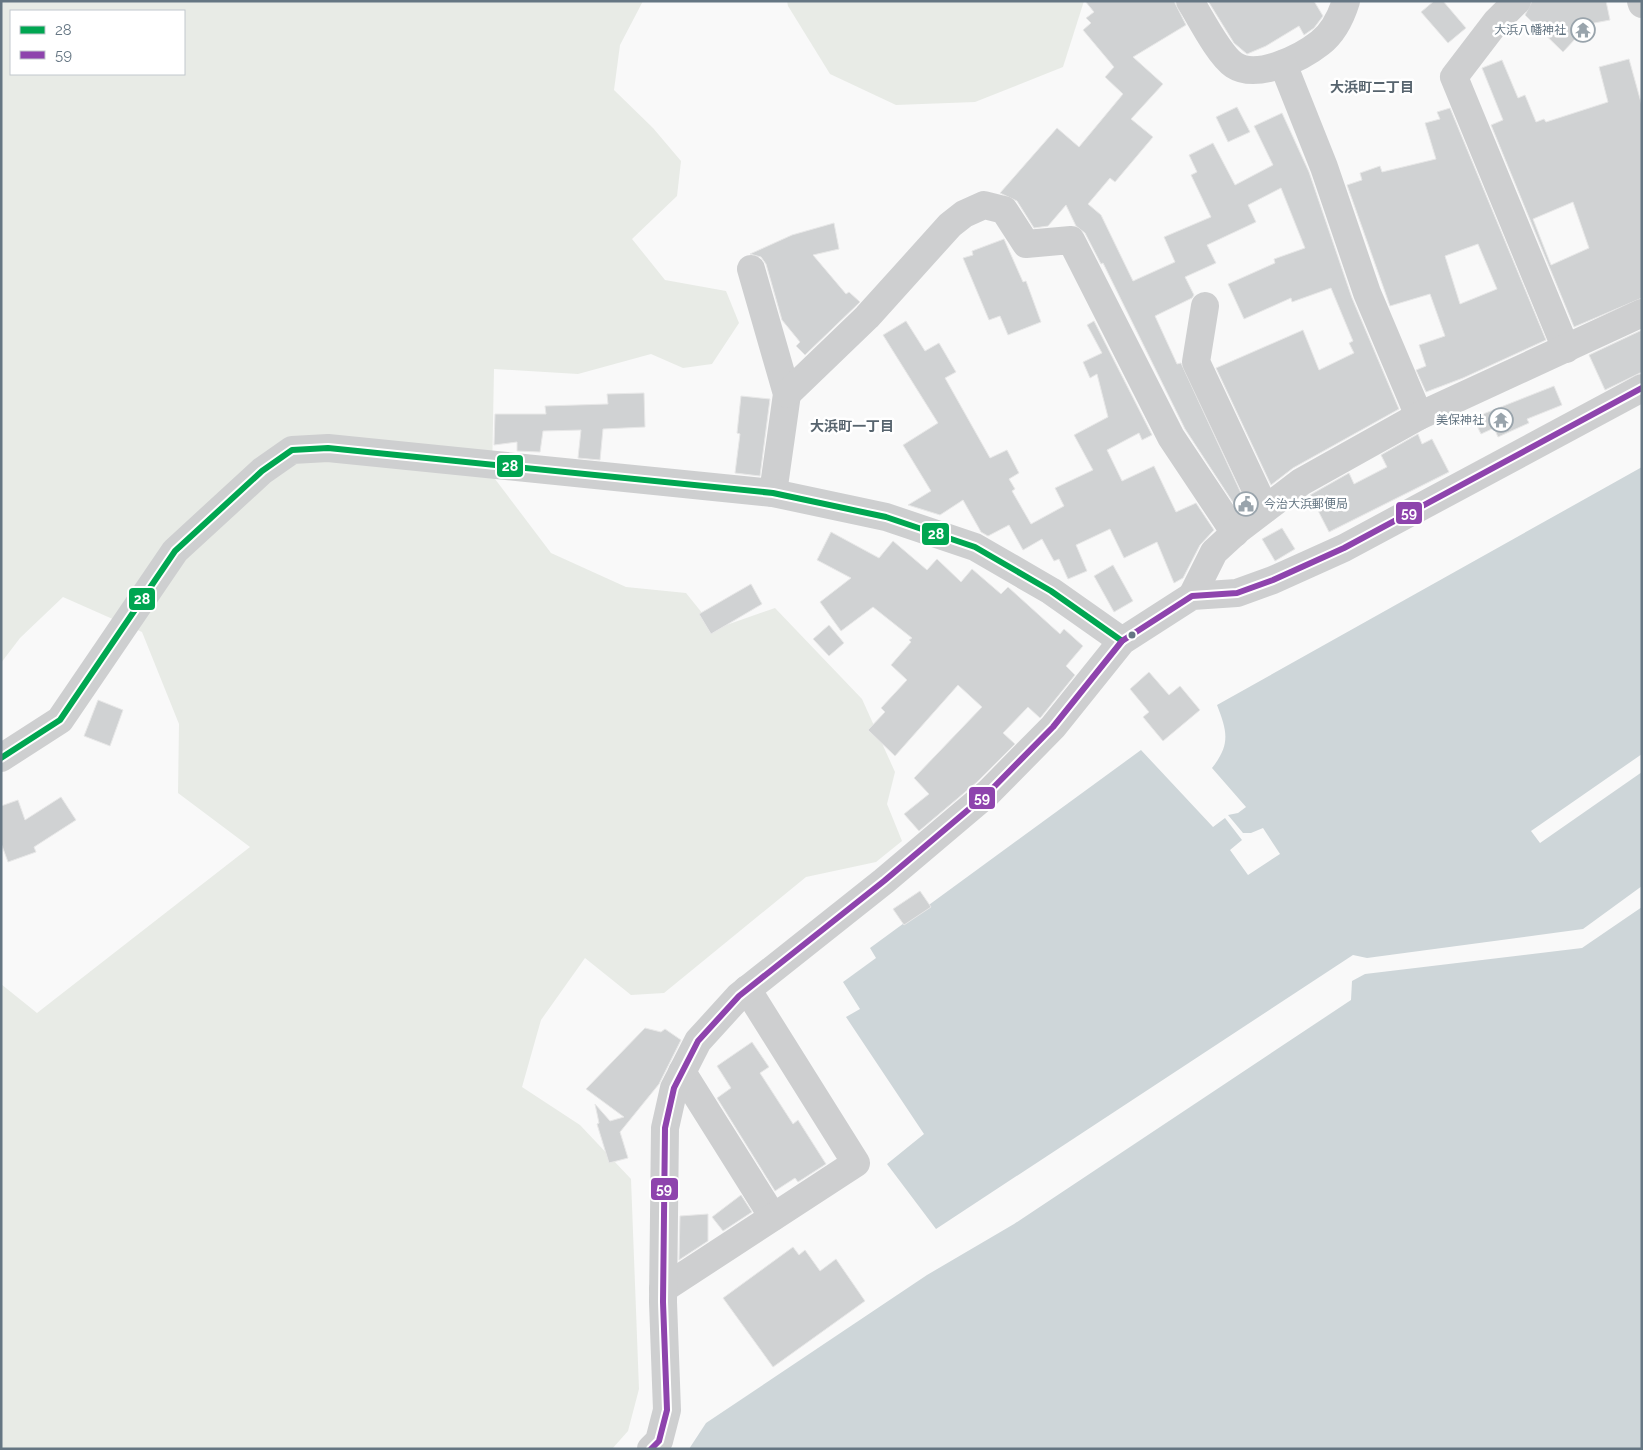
<svg xmlns="http://www.w3.org/2000/svg" width="1643" height="1450" font-family="Raleway,'Noto Sans JP',sans-serif">
  <style>
    .green { fill: #e8ebe6; fill-rule: evenodd }
    .water { fill: #ced6d9 }
    .building { fill: #d0d2d3; stroke: #e8e8e8; fill-rule: evenodd }
    .lines { fill: none; stroke-linecap: round; stroke-linejoin: round }
    .minor { stroke: #cecfd0; stroke-width: 28 }
    .bus-1-casing { stroke: #fff; stroke-width: 10 }
    .bus-2-casing { stroke: #fff; stroke-width: 10 }
    .bus-1 { stroke: #00a651; stroke-width: 6 }
    .bus-2 { stroke: #8e44ad; stroke-width: 6 }
    .bus-dot { fill: #657683; stroke: #fff; stroke-width: 2 }
    .labels { text-anchor: middle; stroke-width: 5; stroke-linejoin: round; paint-order: stroke }
    .poi-label { font-size: 12px; fill: #657683; stroke: #fff; text-anchor: end }
    .neighbourhood-label { font-size: 14px; font-weight: bold; fill: #57646e; stroke: #fff }
    .line-badge { stroke: #fff; stroke-width: 2 }
    .badge-label { font-size: 14px; text-anchor: middle; font-weight: bold; fill: #fff }
  </style>
  <rect width="100%" height="100%" fill="#f9f9f9"/>
  <!-- green -->
  <g class="green">
    <path d="M1,1h642l-23,44 -6,45 39,38 28,33 -4,35 -45,43 33,41 61,11 13,32 -27,41 -29,4 -32,-14 -73,20 -84,-5 -2,106 59,78 75,34 60,6 29,36 60,-21 87,91 33,73 -8,32 15,37 -26,21 -70,15 -142,116 -33,2 -46,-37 -44,62 -19,67 58,38 51,54 8,210 -11,42 -16,18h-611v-465l36,29 213,-166 -72,-54 1,-69 -37,-92 -79,-35 -43,41 -19,25zM11,11h173v63h-173z"/>
    <polygon points="787,1 1084,1 1063,67 975,102 896,105 830,74 788,6"/>
  </g>
  <!-- water -->
  <g class="water">
    <path d="M1642,467v287l-111,77 9,12 102,-71v114l-59,43 -216,29 -14,-3 -417,274 -49,-65 37,-30 -78,-117 14,-8 -17,-27 33,-24 -6,-10 271,-198 72,77 12,-9 17,22 -12,10 18,25 32,-21 -17,-26 -12,5h-8l-15,-18 10,-2 8,-6 -34,-39c19,-24 15,-37 5,-63z"/>
    <polygon points="1642,907 1642,1449 689,1449 706,1423 927,1275 1014,1224 1351,1000 1352,981 1365,974 1582,948"/>
  </g>
  <!-- building -->
  <g class="building">
    <polygon points="1085,1 1174,1 1186,25 1133,57 1163,84 1131,119 1153,137 1115,182 1110,178 1088,204 1101,215 1133,281 1175,262 1164,237 1211,217 1191,175 1197,172 1189,155 1213,143 1235,185 1273,165 1254,126 1282,113 1309,172 1352,298 1399,409 1293,468 1271,485 1216,368 1303,330 1319,370 1354,353 1349,343 1353,341 1331,288 1292,302 1291,298 1244,319 1228,284 1275,263 1274,259 1305,248 1281,188 1248,205 1256,222 1207,245 1216,263 1185,277 1194,295 1192,298 1155,316 1177,364 1181,363 1246,504 1238,510 1185,429 1103,263 1101,264 1085,233 1076,226 1066,205 1048,226 1034,228 1017,201 1000,193 1057,128 1079,147 1123,94 1105,77 1114,67 1083,30 1091,23 1086,18 1094,12"/>
    <polygon points="1208,1 1314,1 1323,16 1314,28 1304,35 1299,26 1266,46 1247,54 1234,43"/>
    <polygon points="1434,1 1443,1 1466,28 1448,43 1421,12"/>
    <polygon points="1532,1 1606,1 1610,20 1589,24 1563,52 1525,15"/>
    <path d="M1629,59l13,47v192l-68,29 -83,-202 12,-5 -21,-52 20,-8 16,38 7,-3 11,27 8,-3 2,3 62,-20 -9,-35zM1573,202l16,46 -38,17 -18,-46z"/>
    <polygon points="1237,107 1250,132 1228,142 1216,117"/>
    <path d="M1450,108l96,232 -83,38 -37,14 -10,-22 10,-4 -7,-21 26,-9 -15,-42 -40,12 -43,-121 15,-5 -2,-7 20,-7 2,6 54,-13 -11,-36 15,-4 -3,-7zM1478,244l19,45 -37,15 -15,-48z"/>
    <polygon points="834,223 839,249 813,255 846,294 849,292 860,302 805,355 796,346 800,342 782,320 766,264 761,257 750,254 792,235"/>
    <polygon points="1004,239 1023,282 1026,281 1041,322 1008,335 1000,316 989,320 963,258 973,255 972,251"/>
    <polygon points="906,321 925,351 939,343 956,372 945,378 990,458 1007,450 1019,473 1009,479 1015,489 1012,491 1031,524 1064,506 1055,488 1093,470 1074,435 1108,417 1097,374 1090,378 1083,362 1102,353 1087,325 1094,321 1152,435 1142,440 1139,433 1107,450 1122,481 1154,466 1176,512 1196,503 1214,530 1200,545 1183,578 1174,583 1157,542 1124,558 1110,529 1076,545 1087,571 1068,579 1059,559 1054,561 1042,539 1023,550 1009,525 988,536 981,532 963,500 940,515 908,505 931,491 903,445 938,423 883,335"/>
    <polygon points="1642,330 1642,372 1605,390 1589,355"/>
    <polygon points="1554,386 1562,405 1527,419 1529,423 1498,437 1494,428 1481,434 1473,418"/>
    <polygon points="644,393 645,427 603,429 600,460 578,458 581,430 543,431 540,452 517,451 517,442 494,445 495,414 546,414 545,406 608,404 607,394"/>
    <polygon points="741,396 770,399 760,476 735,473 740,434 737,433"/>
    <polygon points="1418,434 1422,444 1432,439 1449,472 1329,532 1310,495 1349,473 1354,484 1387,467 1381,455"/>
    <polygon points="1282,528 1295,549 1275,561 1262,539"/>
    <polygon points="831,532 879,558 893,541 927,570 937,559 961,582 972,569 1001,594 1008,587 1060,634 1064,629 1083,646 1066,666 1075,675 1041,717 1040,718 1028,707 1003,733 1015,744 977,782 919,831 904,814 929,794 914,778 982,707 958,685 895,756 868,730 885,712 881,708 907,680 891,665 911,642 909,640 912,638 873,607 841,631 820,602 851,578 817,560"/>
    <polygon points="1113,565 1133,601 1114,612 1094,576"/>
    <polygon points="751,584 762,604 711,634 699,614"/>
    <polygon points="829,625 844,643 829,656 813,639"/>
    <polygon points="1149,672 1169,695 1180,686 1200,710 1163,741 1143,717 1149,712 1130,689"/>
    <polygon points="98,700 123,710 110,746 84,736"/>
    <polygon points="61,797 76,820 34,847 36,852 8,862 1,843 1,806 18,800 25,820"/>
    <polygon points="920,891 931,907 904,925 893,909"/>
    <polygon points="645,1028 661,1032 665,1029 681,1040 659,1084 620,1132 628,1158 609,1163 597,1124 599,1123 595,1104 610,1121 624,1117 586,1089"/>
    <polygon points="752,1042 769,1067 760,1073 793,1124 798,1120 826,1164 798,1182 795,1178 775,1191 717,1098 731,1088 717,1066"/>
    <polygon points="741,1195 752,1212 723,1231 712,1217"/>
    <polygon points="708,1214 708,1241 679,1260 680,1216"/>
    <polygon points="793,1247 799,1255 805,1250 820,1271 836,1259 865,1301 773,1367 723,1298"/>
  </g>
  <g class="lines">
    <!-- minor -->
    <g class="minor">
      <path d="M1190,1c10,16 29,54 44,64 23,15 67,-7 86,-22 13,-10 21,-26 26,-42"/>
      <polyline points="1517,1 1496,22 1454,77 1566,349"/>
      <polyline points="1641,1 1642,4"/>
      <polyline points="1283,64 1324,167 1367,293 1419,416"/>
      <polyline points="751,269 787,394 773,493"/>
      <polyline points="1205,306 1196,362 1265,509"/>
      <polyline points="787,394 867,317 950,225 964,214 984,205 1004,210 1026,244 1071,240 1171,437 1235,533"/>
      <polyline points="1192,596 1214,552 1239,529 1301,482 1419,416 1642,313"/>
      <polyline points="1,758 60,720 175,551 262,471 292,450 328,448 773,493 886,517 975,547 1051,591 1122,641"/>
      <polyline points="682,1072 773,1217"/>
      <polyline points="663,1289 856,1163 747,989"/>
      <polyline points="651,1449 659,1441 667,1410 663,1302 665,1128 674,1088 698,1041 739,996 884,881 988,793 1053,727 1122,641 1192,596 1237,593 1273,580 1344,548 1642,388"/>
    </g>
    <!-- bus-1 casing -->
    <g class="bus-1-casing">
      <polyline id="bus-1" points="1,758 60,720 175,551 262,471 292,450 328,448 773,493 886,517 975,547 1051,591 1122,641"/>
    </g>
    <!-- bus-2 casing -->
    <g class="bus-2-casing">
      <polyline id="bus-2" points="651,1449 659,1441 667,1410 663,1302 665,1128 674,1088 698,1041 739,996 884,881 988,793 1053,727 1122,641 1192,596 1237,593 1273,580 1344,548 1642,388"/>
    </g>
    <!-- bus-1 -->
    <use href="#bus-1" class="bus-1"/>
    <!-- bus-2 -->
    <use href="#bus-2" class="bus-2"/>
  </g>
  <!-- icons -->
  <defs>
    <g id="temple-ring" transform="scale(1.25)"><circle r="9.5" fill="#fff" stroke="#99a4ac" stroke-width="1.5"/><path d="M0-6L5-2H3V0L6.5 2.5H4V6H1.5V3h-3V6H-4V2.5H-6.5L-3 0V-2H-5Z" fill="#99a4ac"/></g>
    <g id="civic-ring" transform="scale(1.25)"><circle r="9.5" fill="#fff" stroke="#99a4ac" stroke-width="1.5"/><path d="M-.6-6.5H3V-4.5H.6V-3L4-1V1h2V6H-6V1h2V-1L-.6-3ZM-1.2 2.5V6h2.4V2.5Z" fill="#99a4ac"/></g>
  </defs>
  <g fill-rule="evenodd">
    <use href="#temple-ring" x="1583" y="30"/>
    <use href="#temple-ring" x="1501" y="420"/>
    <use href="#civic-ring" x="1246" y="504"/>
  </g>
  <!-- markers -->
  <circle class="bus-dot" cx="1132" cy="635" r="4.5"/>
  <g class="labels">
    <!-- poi labels -->
    <g class="poi-label">
      <text x="1566" y="34">大浜八幡神社</text>
      <text x="1484" y="424">美保神社</text>
      <text x="1264" y="508" text-anchor="start">今治大浜郵便局</text>
    </g>
    <!-- neighbourhood labels -->
    <g class="neighbourhood-label">
      <text x="1372" y="92">大浜町二丁目</text>
      <text x="852" y="431">大浜町一丁目</text>
    </g>
  </g>
  <g class="line-badge">
    <rect x="496" y="454" width="28" height="24" rx="5" fill="#00a651"/>
    <rect x="1395" y="501" width="28" height="24" rx="5" fill="#8e44ad"/>
    <rect x="921" y="522" width="29" height="24" rx="5" fill="#00a651"/>
    <rect x="128" y="587" width="28" height="24" rx="5" fill="#00a651"/>
    <rect x="968" y="786" width="28" height="24" rx="5" fill="#8e44ad"/>
    <rect x="650" y="1177" width="29" height="24" rx="5" fill="#8e44ad"/>
  </g>
  <g class="badge-label">
    <text x="510" y="471">28</text>
    <text x="1409" y="518">59</text>
    <text x="936" y="539">28</text>
    <text x="142" y="604">28</text>
    <text x="982" y="803">59</text>
    <text x="664" y="1194">59</text>
  </g>
  <!-- border -->
  <rect width="1643" height="1450" fill="none" stroke="#657683" stroke-width="5"/>
  <!-- legend -->
  <rect x="10" y="10" width="175" height="65" fill="#ffffff" stroke="#c1c8cd"/>
  <rect x="20" y="26" width="25" height="8" fill="#00a651" stroke="#c1c8cd"/>
  <text x="55" y="35" font-size="15" fill="#657683">28</text>
  <rect x="20" y="51" width="25" height="8" fill="#8e44ad" stroke="#c1c8cd"/>
  <text x="55" y="60" font-size="15" fill="#657683">59</text>
</svg>
